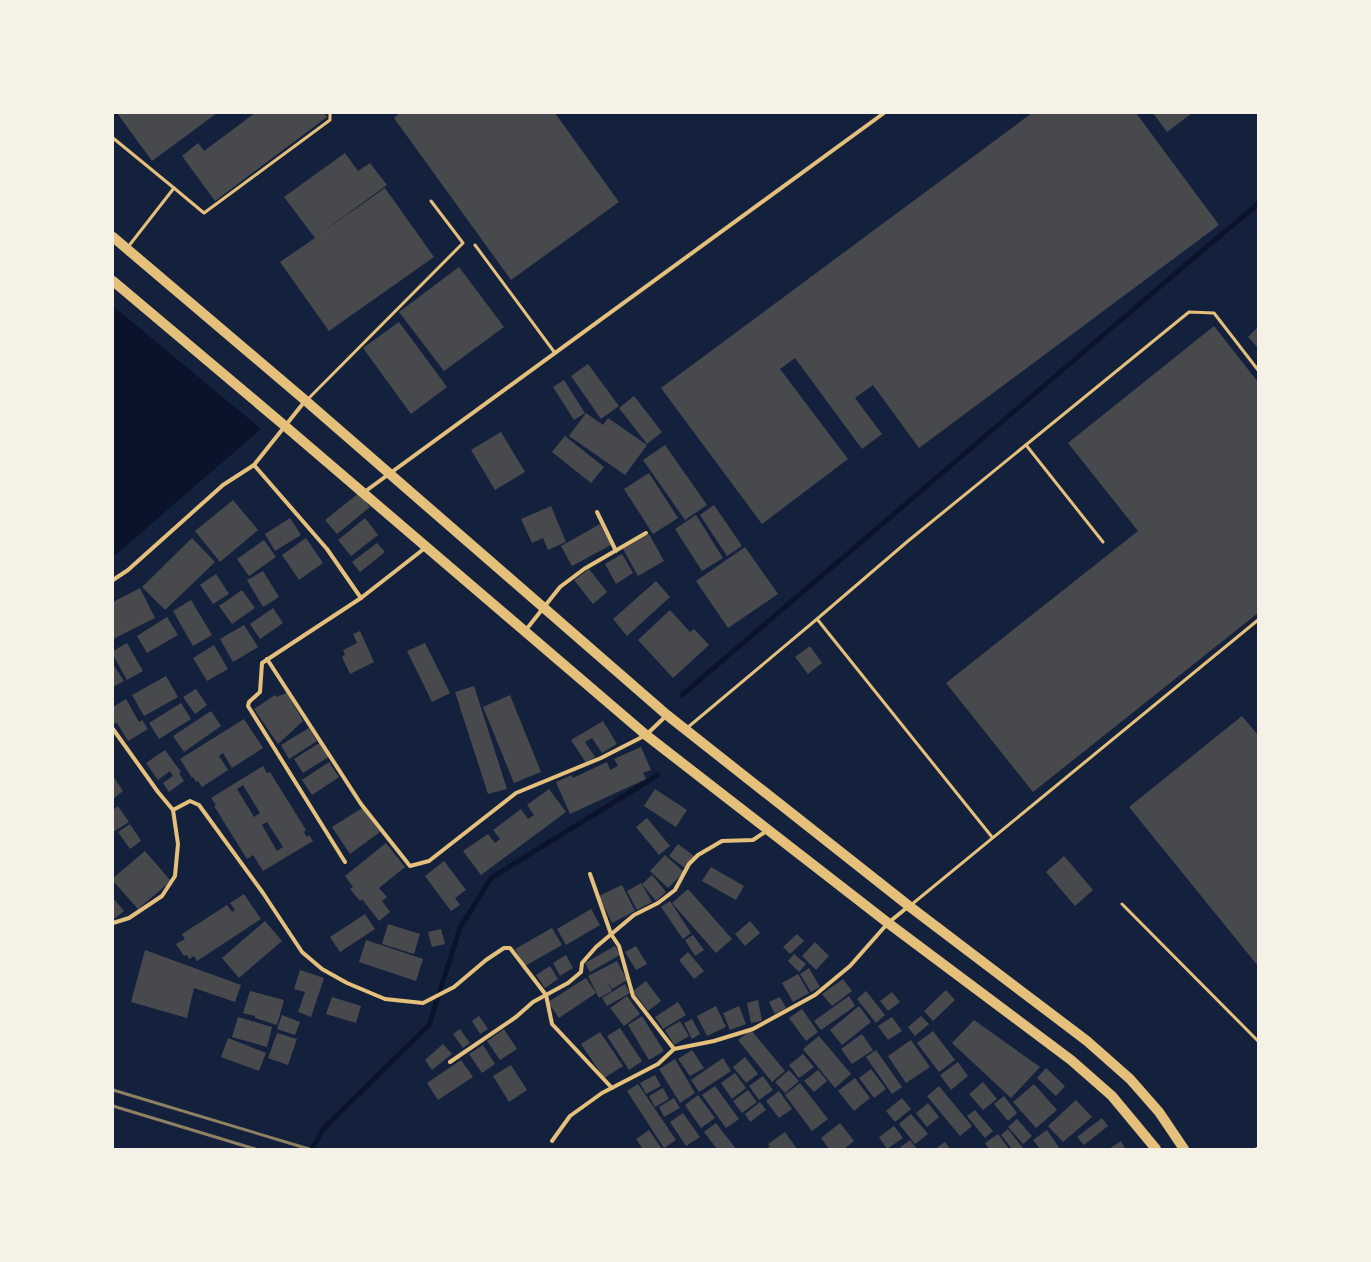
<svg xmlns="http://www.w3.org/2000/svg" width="1371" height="1262" font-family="'DM Sans',sans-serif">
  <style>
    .water { fill: #0b132b }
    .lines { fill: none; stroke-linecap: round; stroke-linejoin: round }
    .stream { stroke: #0b132b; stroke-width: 5 }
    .building { fill: #48494c; fill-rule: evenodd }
    .service { stroke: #e5c07b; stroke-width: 3 }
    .minor { stroke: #e5c07b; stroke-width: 4 }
    .primary { stroke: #e5c07b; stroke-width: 10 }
    .rail { stroke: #918062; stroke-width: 3 }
  </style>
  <rect width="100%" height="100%" fill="#14213d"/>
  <!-- water -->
  <polygon class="water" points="113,306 261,429 113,557"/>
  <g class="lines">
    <!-- stream -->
    <g class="stream">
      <polyline points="682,695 1210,244 1258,204"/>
      <polyline points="312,1149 323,1129 429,1025 460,928 491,878 658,775"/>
    </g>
  </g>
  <!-- building -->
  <g class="building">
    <polygon points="117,113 217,113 152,161"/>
    <polygon points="255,113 324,113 327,117 215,201 182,156 198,143 204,151"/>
    <polygon points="400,113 555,113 619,202 511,280 394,118"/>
    <polygon points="1032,113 1136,113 1219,225 919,448 873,385 855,398 882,434 862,449 795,358 780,369 848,459 762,524 661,388"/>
    <polygon points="1153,113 1192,113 1167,132"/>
    <polygon points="345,153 358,171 370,163 387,185 317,236 385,188 434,257 329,331 280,262 315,238 284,197"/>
    <polygon points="459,267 504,327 444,371 399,312"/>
    <polygon points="399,322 447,387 411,414 363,348"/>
    <polygon points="1214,326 1258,382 1258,613 1033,792 946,683 1138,531 1068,443"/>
    <polygon points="1258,327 1258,348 1248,337"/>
    <polygon points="588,364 619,406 601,419 571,376"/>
    <polygon points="564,380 585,413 574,420 553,387"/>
    <polygon points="634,396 662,432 647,444 619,408"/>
    <polygon points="586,413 603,425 608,418 647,445 625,475 569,436"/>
    <polygon points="501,432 525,472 495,490 471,450"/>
    <polygon points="565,436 604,467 591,483 552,452"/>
    <polygon points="665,445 707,505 685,520 643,460"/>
    <polygon points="649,473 678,518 653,534 624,489"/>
    <polygon points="359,493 370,507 337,534 325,520"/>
    <polygon points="233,500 258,530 220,562 195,531"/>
    <polygon points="714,505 742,546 727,556 700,515"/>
    <polygon points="551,506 566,542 548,550 543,538 532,543 521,519"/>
    <polygon points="696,515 723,558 702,571 675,529"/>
    <polygon points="290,518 301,535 275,551 265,534"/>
    <polygon points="365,518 378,535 351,556 338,540"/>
    <polygon points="600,524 611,545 572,566 561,546"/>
    <polygon points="649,534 664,561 638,576 623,549"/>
    <polygon points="192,538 215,562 165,610 142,587"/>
    <polygon points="306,538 323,563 299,580 282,555"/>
    <polygon points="264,540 276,557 249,576 237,559"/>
    <polygon points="377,543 385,552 360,572 352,562"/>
    <polygon points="745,547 778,594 728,628 696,581"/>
    <polygon points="622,554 633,573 616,584 605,564"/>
    <polygon points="589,569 607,592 593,604 574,580"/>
    <polygon points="263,571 279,597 263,607 247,580"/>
    <polygon points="216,574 229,594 213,604 200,585"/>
    <polygon points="656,581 670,597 627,636 613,619"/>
    <polygon points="140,588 155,618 113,639 113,602"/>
    <polygon points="242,590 255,608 232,624 219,606"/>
    <polygon points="191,600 212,635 193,646 173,611"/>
    <polygon points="273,608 283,623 260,639 250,624"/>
    <polygon points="670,610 690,632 694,629 709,645 673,678 638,640"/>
    <polygon points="167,617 178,635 147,653 137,636"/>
    <polygon points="244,625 258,647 233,662 220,639"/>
    <polygon points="360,631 374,662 350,674 342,657 345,655 343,650 357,643 353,634"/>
    <polygon points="127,643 143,671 127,680 113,655 113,651"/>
    <polygon points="425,643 450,693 432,702 407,651"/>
    <polygon points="214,645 228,669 207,681 193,658"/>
    <polygon points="810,646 822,663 808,674 795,657"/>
    <polygon points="113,664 124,681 113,687"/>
    <polygon points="166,676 178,697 144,716 132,695"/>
    <polygon points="474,686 507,789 488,794 455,692"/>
    <polygon points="196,689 207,705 195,714 183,697"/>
    <polygon points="287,693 303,721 278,744 254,709 275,695 276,697"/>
    <polygon points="510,695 541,772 514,783 483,707"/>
    <polygon points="126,699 139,722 142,720 148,729 128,741 117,723 115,724 113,721 114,719 113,707"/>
    <polygon points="181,703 191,719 159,739 149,723"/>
    <polygon points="211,711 221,726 184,752 173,736"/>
    <polygon points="1242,716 1258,735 1258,966 1129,807"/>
    <polygon points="244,719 263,748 232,768 223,753 219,756 228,770 202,787 198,781 196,782 193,777 192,778 180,759"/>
    <polygon points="603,721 617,744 602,753 592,738 585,742 595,757 586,763 571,740"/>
    <polygon points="309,728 317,741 289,759 281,745"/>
    <polygon points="321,742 330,756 303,773 294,759"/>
    <polygon points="641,747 651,770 643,773 646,779 570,814 556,782 572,775 573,778 607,762 610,770 618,766 614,759"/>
    <polygon points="165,750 181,772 179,773 184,781 169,792 163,783 173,776 170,771 158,780 146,763"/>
    <polygon points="329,762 339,777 312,795 302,780"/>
    <path d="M263,766l4,7 3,-1 36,58 -2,2 3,5 2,-2 4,6 -50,30 -10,-16 -6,4 -33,-53 2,-1 -5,-7zM243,785l17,28 -6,4 -17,-28zM267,822l16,25 -6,4 -15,-26z"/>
    <polygon points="113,776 123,791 113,799"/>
    <polygon points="549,789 566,812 481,875 463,851 488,834 495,843 500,839 493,830 521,809 528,819 534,815 527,805"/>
    <polygon points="655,789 687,810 676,827 644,806"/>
    <polygon points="118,806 129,822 113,832 113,810"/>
    <polygon points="362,808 380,832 350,854 332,827"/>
    <polygon points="647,818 670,846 659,855 636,827"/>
    <polygon points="130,824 141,841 130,849 118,832"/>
    <polygon points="386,843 405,867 379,888 387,897 382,901 390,912 379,921 362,899 360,901 350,889 353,887 345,876"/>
    <polygon points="678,844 694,856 685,868 669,856"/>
    <polygon points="145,851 171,881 138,909 113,881 113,878"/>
    <polygon points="665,855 684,872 668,888 650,871"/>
    <polygon points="1064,856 1093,890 1075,906 1046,872"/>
    <polygon points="444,861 466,890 455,898 460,905 451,911 425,876"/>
    <polygon points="711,867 744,886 736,900 702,881"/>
    <polygon points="652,875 666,892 656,901 642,884"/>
    <polygon points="641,883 652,902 637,910 627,891"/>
    <polygon points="622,885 635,911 612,923 599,896"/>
    <polygon points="688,889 732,939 716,953 672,903"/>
    <polygon points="244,894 261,919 197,961 194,956 189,959 187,955 184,956 176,944 185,939 182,934 227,905 232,912 235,910 230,903"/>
    <polygon points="113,898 124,911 113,920"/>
    <polygon points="670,901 691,933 683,939 661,907"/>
    <polygon points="591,909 600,925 566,945 557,929"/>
    <polygon points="365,914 375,929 340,952 330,937"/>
    <polygon points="265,921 282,941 239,978 222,958"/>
    <polygon points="750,921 760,933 745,946 735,934"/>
    <polygon points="388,924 420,934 414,954 382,944"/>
    <polygon points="552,928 562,945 525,966 515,949"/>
    <polygon points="441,929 445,944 432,947 428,932"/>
    <polygon points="797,934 804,941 790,954 783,947"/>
    <polygon points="693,935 704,950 695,956 685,940"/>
    <polygon points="366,940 423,959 416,981 359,962"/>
    <polygon points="815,942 829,956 816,970 802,956"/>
    <polygon points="615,946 620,955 590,972 585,963"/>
    <polygon points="636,946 647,964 636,970 625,952"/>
    <polygon points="145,950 241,985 235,1002 194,988 187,1018 131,1002"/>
    <polygon points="688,952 704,971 694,979 679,960"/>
    <polygon points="794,954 806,964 799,972 788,961"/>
    <polygon points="566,955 573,968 560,976 553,963"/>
    <polygon points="617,961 627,980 612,989 607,981 612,991 599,998 588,976"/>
    <polygon points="550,966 558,979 545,988 536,975"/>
    <polygon points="809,968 820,987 811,992 800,974"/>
    <polygon points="300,970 324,978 311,1017 298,1012 305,992 294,989"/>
    <polygon points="798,974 809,993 793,1002 782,983"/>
    <polygon points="586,978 596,993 559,1018 548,1002"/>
    <polygon points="843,979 852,991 832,1006 822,994"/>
    <polygon points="646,981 661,1001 648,1011 633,991"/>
    <polygon points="625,984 630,993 607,1006 602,998"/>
    <polygon points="946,990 955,1000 933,1021 924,1011"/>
    <polygon points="250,991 284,1000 277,1025 255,1018 255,1016 243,1013"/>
    <polygon points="866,991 885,1015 876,1023 857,999"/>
    <polygon points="892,992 900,1002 888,1011 880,1001"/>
    <polygon points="627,996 640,1014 624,1026 610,1008"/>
    <polygon points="849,996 855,1006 821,1030 814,1021"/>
    <polygon points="332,997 361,1006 356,1023 326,1014"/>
    <polygon points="780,997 786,1008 775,1014 769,1002"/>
    <polygon points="758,1000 762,1021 751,1023 747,1003"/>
    <polygon points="678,1002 686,1015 663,1029 655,1017"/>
    <polygon points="716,1006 726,1027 707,1036 697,1016"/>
    <polygon points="739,1006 746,1024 730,1030 723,1013"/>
    <polygon points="859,1006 871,1022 842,1045 830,1030"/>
    <polygon points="802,1009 818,1032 806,1041 789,1018"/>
    <polygon points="282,1015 300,1022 295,1035 277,1029"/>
    <polygon points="479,1016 488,1029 480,1034 472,1021"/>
    <polygon points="642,1016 664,1051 649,1060 628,1025"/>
    <polygon points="921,1016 929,1024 915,1036 908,1027"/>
    <polygon points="238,1017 272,1027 267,1047 232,1037"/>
    <polygon points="892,1017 902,1031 888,1040 878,1026"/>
    <polygon points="692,1019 700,1034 692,1039 684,1023"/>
    <polygon points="974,1020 1040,1067 1011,1098 952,1043"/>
    <polygon points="680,1021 689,1036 674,1045 665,1030"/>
    <polygon points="620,1028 642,1061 629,1070 607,1036"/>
    <polygon points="460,1029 470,1043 463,1048 453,1034"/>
    <polygon points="504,1029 517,1049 500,1060 487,1041"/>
    <polygon points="751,1030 785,1071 772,1082 738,1040"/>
    <polygon points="933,1031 955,1060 939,1072 917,1043"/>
    <polygon points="600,1032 623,1066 604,1078 581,1044"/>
    <polygon points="277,1033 297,1039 288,1065 268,1058"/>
    <polygon points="862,1034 873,1050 852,1064 841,1049"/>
    <polygon points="819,1036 851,1074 835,1088 803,1049"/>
    <polygon points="228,1038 266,1053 259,1071 221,1057"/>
    <polygon points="911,1040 930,1067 906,1083 888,1056"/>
    <polygon points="443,1044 452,1054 432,1070 425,1060"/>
    <polygon points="483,1045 495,1064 482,1073 469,1054"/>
    <polygon points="692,1050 704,1068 690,1076 678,1059"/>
    <polygon points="876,1050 902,1087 892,1094 866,1057"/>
    <polygon points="803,1054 814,1067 799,1078 789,1065"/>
    <polygon points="745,1057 758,1074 746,1083 733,1067"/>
    <polygon points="723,1058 731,1071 699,1092 691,1080"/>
    <polygon points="675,1059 695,1093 680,1103 659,1069"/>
    <polygon points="461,1060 473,1077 438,1100 427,1083"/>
    <polygon points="958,1062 968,1076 951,1090 940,1075"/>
    <polygon points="511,1065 527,1090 509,1102 493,1076"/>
    <polygon points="1046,1068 1065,1086 1056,1096 1037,1078"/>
    <polygon points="871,1069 886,1089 874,1098 859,1078"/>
    <polygon points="789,1070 799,1081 785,1093 775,1082"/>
    <polygon points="818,1070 827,1081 814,1092 804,1081"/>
    <polygon points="735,1073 746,1088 732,1099 721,1083"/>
    <polygon points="655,1075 661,1086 646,1094 640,1083"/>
    <polygon points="763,1076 773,1090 759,1100 749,1086"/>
    <polygon points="855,1078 870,1098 854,1111 838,1091"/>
    <polygon points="983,1082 997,1099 983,1110 969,1094"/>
    <polygon points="800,1083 828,1119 812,1131 785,1095"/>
    <polygon points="638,1084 676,1140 664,1148 627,1091"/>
    <polygon points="1034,1084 1057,1110 1036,1128 1013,1102"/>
    <polygon points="715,1086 739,1119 726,1128 702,1095"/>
    <polygon points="939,1086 972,1126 960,1136 927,1096"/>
    <polygon points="663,1088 669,1099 655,1107 649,1096"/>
    <polygon points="748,1090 757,1102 742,1113 733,1101"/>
    <polygon points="779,1091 792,1109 779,1118 766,1101"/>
    <polygon points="698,1095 715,1118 701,1128 685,1105"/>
    <polygon points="1004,1096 1017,1113 1008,1121 994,1104"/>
    <polygon points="674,1098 680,1108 664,1117 659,1107"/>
    <polygon points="902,1098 911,1109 895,1122 886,1111"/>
    <polygon points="1076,1100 1092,1117 1063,1142 1048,1126"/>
    <polygon points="760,1102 766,1110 750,1122 745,1114"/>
    <polygon points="928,1103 939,1117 927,1127 916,1113"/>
    <polygon points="975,1110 993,1131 985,1138 967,1116"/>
    <polygon points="683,1113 700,1137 686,1146 670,1122"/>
    <polygon points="911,1114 928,1134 915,1144 899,1124"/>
    <polygon points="1102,1118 1108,1126 1084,1145 1077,1137"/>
    <polygon points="1017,1119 1032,1136 1023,1144 1008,1127"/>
    <polygon points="716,1123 736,1149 717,1149 704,1132"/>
    <polygon points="840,1123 854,1141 844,1149 829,1149 821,1138"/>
    <polygon points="894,1126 903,1138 887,1149 879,1137"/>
    <polygon points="1008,1129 1023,1148 1022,1149 1012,1149 1001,1135"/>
    <polygon points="649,1130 662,1149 643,1149 636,1139"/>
    <polygon points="1047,1130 1060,1149 1040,1149 1033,1140"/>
    <polygon points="785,1132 797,1149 765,1149 770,1146 768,1144"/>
    <polygon points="998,1134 1009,1149 989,1149 985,1143"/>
    <polygon points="910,1140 917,1149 898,1149"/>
    <polygon points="1121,1141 1125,1149 1109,1149"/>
    <polygon points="945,1142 950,1149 935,1149"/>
  </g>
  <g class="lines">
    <!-- service -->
    <g class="service">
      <polyline points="113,138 174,188"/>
      <polyline points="475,245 555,353"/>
      <polyline points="128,247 174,188 204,213 330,120 330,113"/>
      <polyline points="307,400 463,243 431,201"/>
      <polyline points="1026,445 1103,542"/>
      <polyline points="687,728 817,619"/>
      <polyline points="992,837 817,619 908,541 1189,312 1214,313 1258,370"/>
      <polyline points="1122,904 1258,1041"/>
      <polyline points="911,905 1258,620"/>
      <polyline points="1256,1149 1258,1148"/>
    </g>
    <!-- minor -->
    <g class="minor">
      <polyline points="254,465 327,549 361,598"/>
      <polyline points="363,493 884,113"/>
      <polyline points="597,512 616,551"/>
      <polyline points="113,580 128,570 223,485 254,465 305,401"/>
      <polyline points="525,631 560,587 584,569 646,533"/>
      <polyline points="267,659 361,804 410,866 429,861 516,793 601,758 646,735 667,715"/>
      <polyline points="113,729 158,792 173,810 178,844 175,876 162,896 129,918 113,923"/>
      <polyline points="173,810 190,801 199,805 263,893 302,952 322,969 347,983 385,999 423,1003 454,987 486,960 504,948 510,948 546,995 552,1024 612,1088"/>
      <polyline points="345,862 248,706 249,702 260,692 262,663 361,598 425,548"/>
      <polyline points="590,874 611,934 619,946 633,996 674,1049"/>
      <polyline points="450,1062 516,1017 533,1002 568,983 581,972 582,963 596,947 634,915 658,903 675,890 689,864 698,855 722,841 753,840 768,830"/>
      <polyline points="552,1141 570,1116 602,1093 658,1064 674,1049 714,1041 753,1029 815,995 850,966 888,923 909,906"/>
    </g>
    <!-- primary -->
    <g class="primary">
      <polyline points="113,237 306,401 667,715 909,906 1087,1041 1130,1079 1159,1112 1184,1149"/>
      <polyline points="113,281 285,426 646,735 888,923 1071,1060 1112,1096 1156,1149"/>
    </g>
    <!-- rail -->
    <g class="rail">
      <polyline points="113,1090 309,1149"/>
      <polyline points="113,1106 255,1149"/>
    </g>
  </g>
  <!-- border -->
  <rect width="1371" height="1262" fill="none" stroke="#f6f1e7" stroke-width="228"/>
</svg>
